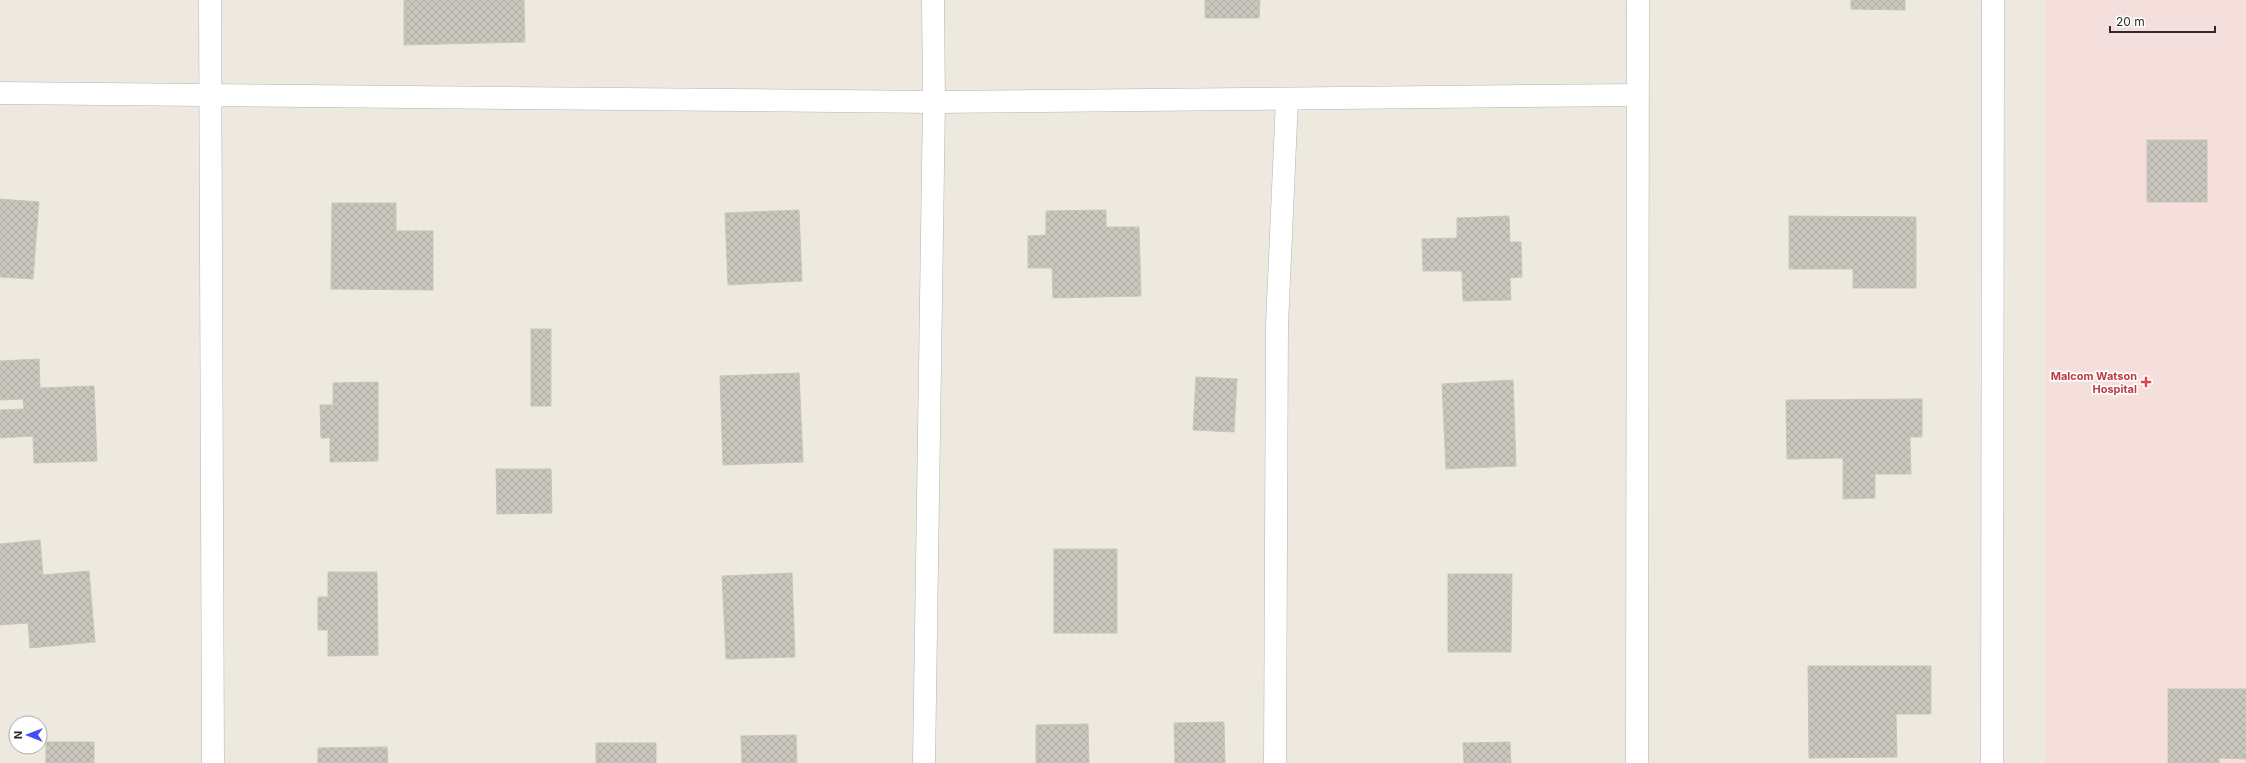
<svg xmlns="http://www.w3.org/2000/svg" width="2246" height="763" font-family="Inter,sans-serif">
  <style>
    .medical { fill: #f4dfdd }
    .building { fill: url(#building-cross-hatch); stroke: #c9c5b8 }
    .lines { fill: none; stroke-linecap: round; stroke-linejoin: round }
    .minor-casing { stroke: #b2b3bf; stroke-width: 23 }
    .minor { stroke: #fff; stroke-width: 22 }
    .health-dot { fill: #e0444e; stroke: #fff; stroke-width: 1.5 }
    .labels { text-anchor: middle; stroke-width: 3.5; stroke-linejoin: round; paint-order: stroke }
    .health-label { font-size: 11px; font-weight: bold; fill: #be3a42; stroke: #fff; text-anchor: end }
  </style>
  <defs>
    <pattern id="building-cross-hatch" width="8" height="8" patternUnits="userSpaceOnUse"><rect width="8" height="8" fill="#c9c7bd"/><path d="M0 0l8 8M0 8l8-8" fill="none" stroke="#adaba3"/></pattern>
  </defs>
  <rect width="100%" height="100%" fill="#ede9df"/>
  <!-- medical -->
  <rect class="medical" x="2045" y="0" width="201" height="763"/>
  <!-- building -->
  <g class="building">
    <polygon points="404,0 524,0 525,42 404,45"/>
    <polygon points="1205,0 1260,0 1259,18 1205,18"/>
    <polygon points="1851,0 1905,0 1905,10 1851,9"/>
    <rect x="2147" y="140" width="60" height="62"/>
    <polygon points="0,199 39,202 33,279 0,277"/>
    <polygon points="332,203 396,203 396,231 433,231 433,290 331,289"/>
    <polygon points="799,210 802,281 728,285 725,213"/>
    <polygon points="1106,210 1106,227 1139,227 1141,296 1053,298 1052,268 1028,268 1028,236 1046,235 1046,211"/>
    <polygon points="1509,216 1510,242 1521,242 1522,277 1510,278 1511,300 1463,301 1462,271 1423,271 1422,239 1457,238 1457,218"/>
    <polygon points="1789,216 1916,217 1916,288 1853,288 1853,269 1789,269"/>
    <rect x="531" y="329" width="20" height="77"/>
    <polygon points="39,359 40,388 94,386 97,461 34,463 33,436 0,438 0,410 24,409 23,399 0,400 0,361"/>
    <polygon points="799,373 803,462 723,465 720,376"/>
    <polygon points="1196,377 1237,379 1234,432 1193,430"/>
    <polygon points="1513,380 1516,466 1446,469 1442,384"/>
    <polygon points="378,382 378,461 330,462 330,438 321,438 320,405 333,405 333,383"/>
    <polygon points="1922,399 1922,437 1910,437 1911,474 1875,474 1875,498 1843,499 1843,458 1787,459 1786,400"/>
    <polygon points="496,469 551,469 552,513 497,514"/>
    <polygon points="40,540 43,575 89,571 95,642 30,648 28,623 0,625 0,544"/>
    <rect x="1054" y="549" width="63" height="84"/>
    <polygon points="328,572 377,572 378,655 328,656 328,630 318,630 318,597 328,597"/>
    <polygon points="792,573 795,657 726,659 722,576"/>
    <polygon points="1448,574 1512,574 1511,652 1448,652"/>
    <polygon points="1808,666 1931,666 1931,714 1896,714 1897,757 1809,758"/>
    <polygon points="2168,689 2246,689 2246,759 2219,758 2219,763 2168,763"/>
    <polygon points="1224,722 1225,763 1175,763 1174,723"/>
    <polygon points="1088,724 1089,763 1036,763 1036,725"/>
    <polygon points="796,735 797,763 742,763 741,736"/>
    <rect x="46" y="742" width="48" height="21"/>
    <polygon points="1510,742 1511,763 1464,763 1463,743"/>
    <rect x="596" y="743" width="60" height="20"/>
    <polygon points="387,747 388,763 318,763 318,748"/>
  </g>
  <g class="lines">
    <!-- minor casing -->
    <g class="minor-casing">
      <g id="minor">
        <polyline points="210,0 213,763"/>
        <polyline points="0,93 934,102 1636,95"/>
        <polyline points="924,763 934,102 933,0"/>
        <polyline points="1275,763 1277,325 1287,99"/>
        <polyline points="1637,763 1638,0"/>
        <polyline points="1992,763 1993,0"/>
      </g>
    </g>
    <!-- minor -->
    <use href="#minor" class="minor"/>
  </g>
  <!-- markers -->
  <path class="health-dot" d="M2144 376h4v4h4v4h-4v4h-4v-4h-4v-4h4z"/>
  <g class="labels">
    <!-- health labels -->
    <g class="health-label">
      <text x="2137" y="380">Malcom Watson<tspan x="2137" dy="13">Hospital</tspan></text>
    </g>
  </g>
  <!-- north arrow -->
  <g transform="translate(28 735) rotate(270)"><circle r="19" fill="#ffffff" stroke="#ababab"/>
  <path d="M0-3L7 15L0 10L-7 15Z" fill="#434df6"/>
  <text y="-6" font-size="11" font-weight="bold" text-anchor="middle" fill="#2c2c2c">N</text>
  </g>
  <!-- scale -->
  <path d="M2110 26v6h105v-6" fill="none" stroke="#2c2c2c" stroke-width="2"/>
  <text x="2116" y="26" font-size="12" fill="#2c2c2c" stroke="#ffffff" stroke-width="3" paint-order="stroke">20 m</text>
</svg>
